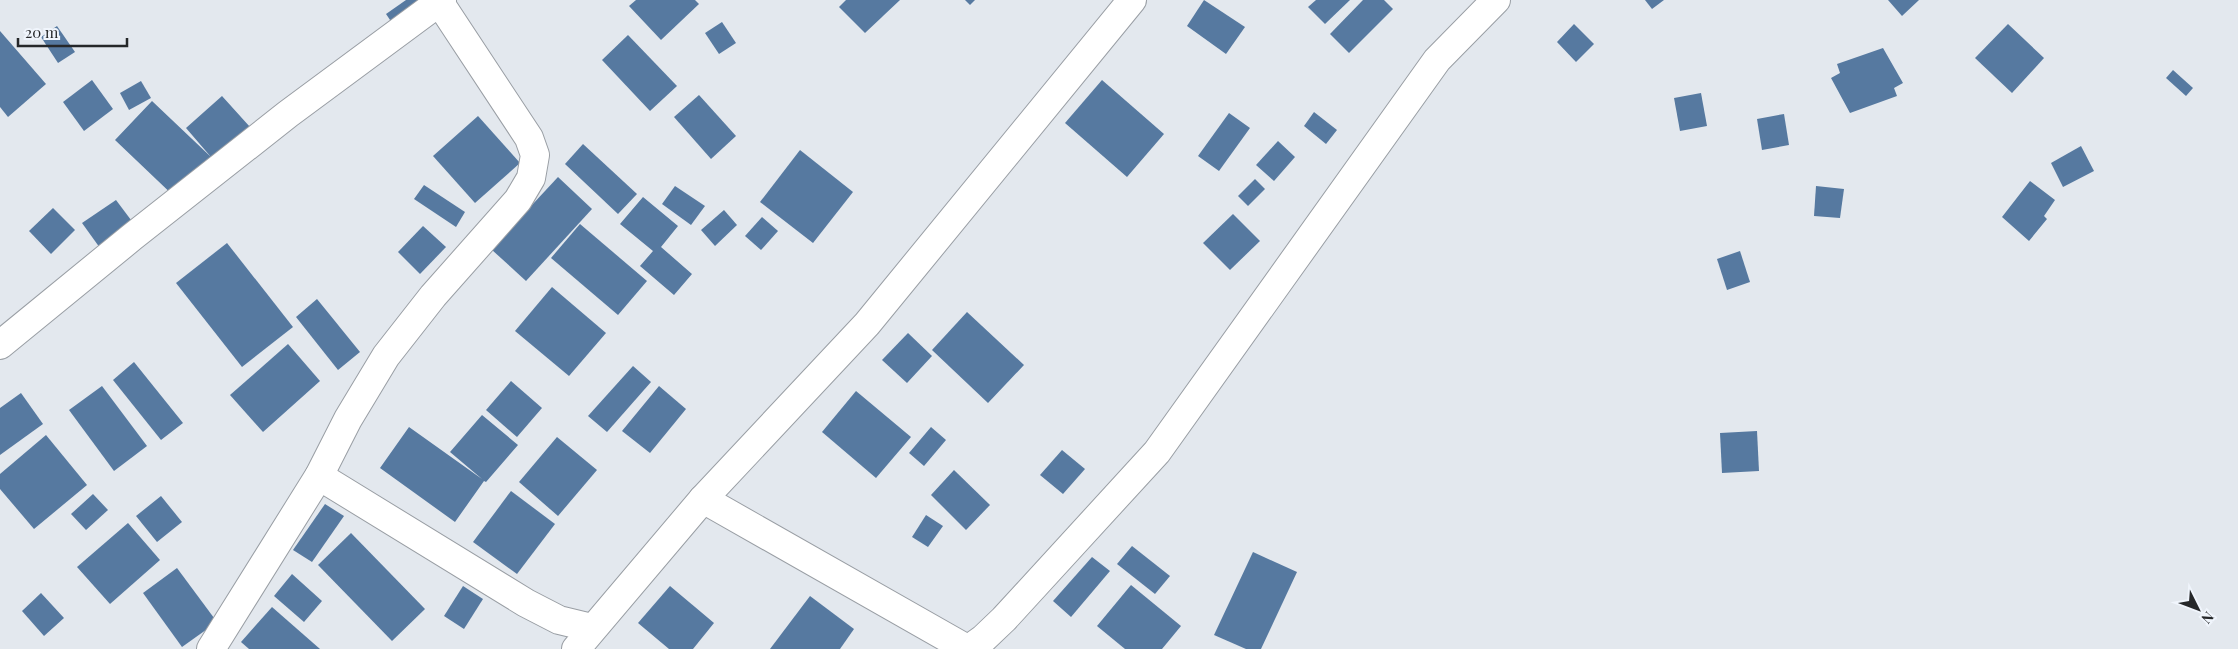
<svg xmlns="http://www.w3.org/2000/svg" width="2238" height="649" font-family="'Playfair Display',serif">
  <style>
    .building { fill: #5679a0 }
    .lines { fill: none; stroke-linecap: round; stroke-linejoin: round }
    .street-casing { stroke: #999ea4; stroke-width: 30 }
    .street { stroke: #fff; stroke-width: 28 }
  </style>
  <rect width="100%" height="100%" fill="#e3e8ee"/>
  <!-- building -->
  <g class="building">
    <polygon points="406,0 424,0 405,42 386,14"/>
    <polygon points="636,0 695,0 699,4 661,40 629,6"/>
    <polygon points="846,0 900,0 865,33 839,7"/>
    <polygon points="965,0 975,0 970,5"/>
    <polygon points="1204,0 1245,27 1226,54 1187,26"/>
    <polygon points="1316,0 1350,0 1325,24 1308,7"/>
    <polygon points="1363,0 1384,0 1393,9 1349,53 1330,34"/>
    <polygon points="1645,0 1664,0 1652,9"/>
    <polygon points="1888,0 1919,0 1902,16"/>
    <polygon points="722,22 736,43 719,54 705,33"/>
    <polygon points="1574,24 1594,44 1576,62 1557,42"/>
    <polygon points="2008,24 2044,58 2012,93 1975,58"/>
    <polygon points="57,26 75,52 58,63 41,37"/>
    <polygon points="0,31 46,84 8,117 0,107"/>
    <polygon points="628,35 677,86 650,111 602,60"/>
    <polygon points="1883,48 1903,83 1894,88 1897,96 1850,113 1831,78 1840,73 1837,64"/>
    <polygon points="2173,70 2193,88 2186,96 2166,78"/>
    <polygon points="92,80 113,109 84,131 63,102"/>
    <polygon points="1102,80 1164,134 1127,177 1065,123"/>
    <polygon points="141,81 151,98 129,110 120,93"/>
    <polygon points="1701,93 1707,126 1680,131 1674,98"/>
    <polygon points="699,95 736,136 711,159 674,117"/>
    <polygon points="222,96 250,127 178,200 115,140 152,101 211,157 186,128"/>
    <polygon points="1314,112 1337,130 1326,144 1304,126"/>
    <polygon points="1229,113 1250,128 1219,171 1198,156"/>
    <polygon points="1784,114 1789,145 1762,150 1757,119"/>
    <polygon points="478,116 520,163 475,203 433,156"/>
    <polygon points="1278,141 1295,157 1274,181 1256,165"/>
    <polygon points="583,144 637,194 618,214 565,164"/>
    <polygon points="2081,146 2094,171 2063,187 2051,163"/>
    <polygon points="800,150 853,192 813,243 760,202"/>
    <polygon points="558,177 592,209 526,281 491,249"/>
    <polygon points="1255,179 1265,189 1248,206 1238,196"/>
    <polygon points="2030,181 2055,200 2044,216 2047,219 2029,241 2002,217"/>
    <polygon points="424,185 465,212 456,227 414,199"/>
    <polygon points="675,186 705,206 691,225 662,204"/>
    <polygon points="1816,186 1844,189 1840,218 1814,216"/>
    <polygon points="643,197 678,226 661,247 692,274 674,295 640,266 653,251 620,224"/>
    <polygon points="116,200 134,224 100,248 82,223"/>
    <polygon points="53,208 75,230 51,254 29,231"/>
    <polygon points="724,210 737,225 715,246 701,230"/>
    <polygon points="1233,214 1260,241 1230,270 1203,243"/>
    <polygon points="762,217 778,231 761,250 745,236"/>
    <polygon points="580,224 647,281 618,315 551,258"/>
    <polygon points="423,226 446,247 420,274 398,252"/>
    <polygon points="227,243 293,327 242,367 176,283"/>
    <polygon points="1740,251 1750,282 1727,290 1717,259"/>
    <polygon points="552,287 606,333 569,376 515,331"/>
    <polygon points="317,299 360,352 338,370 296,317"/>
    <polygon points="967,312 1024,365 988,403 932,350"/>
    <polygon points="908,333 932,356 907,383 882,360"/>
    <polygon points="288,344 320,381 263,432 230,395"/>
    <polygon points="134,362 183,423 161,440 113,380"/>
    <polygon points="633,366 651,382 607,432 588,416"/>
    <polygon points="511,381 542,408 517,437 486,410"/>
    <polygon points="102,386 147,446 114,471 69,410"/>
    <polygon points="659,386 686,409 650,453 622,431"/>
    <polygon points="856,391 911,437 876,478 822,432"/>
    <polygon points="21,393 43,424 0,455 0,408"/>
    <polygon points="482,415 518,445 486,482 484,481 455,522 380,468 409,427 482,479 450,452"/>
    <polygon points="931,427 946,440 924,466 909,453"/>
    <polygon points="1757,431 1759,471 1722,473 1720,433"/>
    <polygon points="46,435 87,485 34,529 0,489 0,474"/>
    <polygon points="557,437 597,470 558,516 519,482"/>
    <polygon points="1062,450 1085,469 1063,494 1040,475"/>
    <polygon points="954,470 990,505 966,530 931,495"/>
    <polygon points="511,491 555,524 517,574 473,542"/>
    <polygon points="93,494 108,510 86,530 71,514"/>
    <polygon points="161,496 182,522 157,542 136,516"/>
    <polygon points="325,504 344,516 312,562 293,550"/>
    <polygon points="926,515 943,526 928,547 912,537"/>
    <polygon points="128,523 160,560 110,604 77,567"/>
    <polygon points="351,533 425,609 392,641 318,565"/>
    <polygon points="1132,546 1170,576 1155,594 1117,564"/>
    <polygon points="1253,552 1297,572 1261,649 1246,649 1214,635"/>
    <polygon points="1092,557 1110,571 1071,617 1053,601"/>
    <polygon points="177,568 217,622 182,647 143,593"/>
    <polygon points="292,574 322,601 304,622 274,596"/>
    <polygon points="1131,585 1181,626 1162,649 1125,649 1097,626"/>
    <polygon points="463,586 483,599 464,629 444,616"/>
    <polygon points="670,586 714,623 693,649 669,649 638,623"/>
    <polygon points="41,593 64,618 44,636 22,611"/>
    <polygon points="810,596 854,629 840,649 770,649"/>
    <polygon points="272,607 320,649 249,649 241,642"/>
  </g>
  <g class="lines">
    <!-- street casing -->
    <g class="street-casing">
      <g id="street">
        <polyline points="0,345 132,237 288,114 442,0"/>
        <polyline points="319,476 526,603 559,620 592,628"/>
        <polyline points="703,499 967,649"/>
        <polyline points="211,649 319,476 348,419 386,356 433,296 518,200 531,178 535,155 529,138 438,0"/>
        <polyline points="576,649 703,499 867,324 1132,0"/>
        <polyline points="969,649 983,639 1004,619 1157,452 1437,60 1496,0"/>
      </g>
    </g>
    <!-- street -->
    <use href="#street" class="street"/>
  </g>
  <!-- north arrow -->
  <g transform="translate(2198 609) rotate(132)" stroke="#f0f5fc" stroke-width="4" paint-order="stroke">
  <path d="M0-4L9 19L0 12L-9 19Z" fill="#252729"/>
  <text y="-8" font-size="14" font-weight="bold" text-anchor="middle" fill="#252729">N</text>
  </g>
  <!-- scale -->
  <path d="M18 38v8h109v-8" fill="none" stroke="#252729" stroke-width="2.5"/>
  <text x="25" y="38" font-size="15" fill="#252729" stroke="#f0f5fc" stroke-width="4" paint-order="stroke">20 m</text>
</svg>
